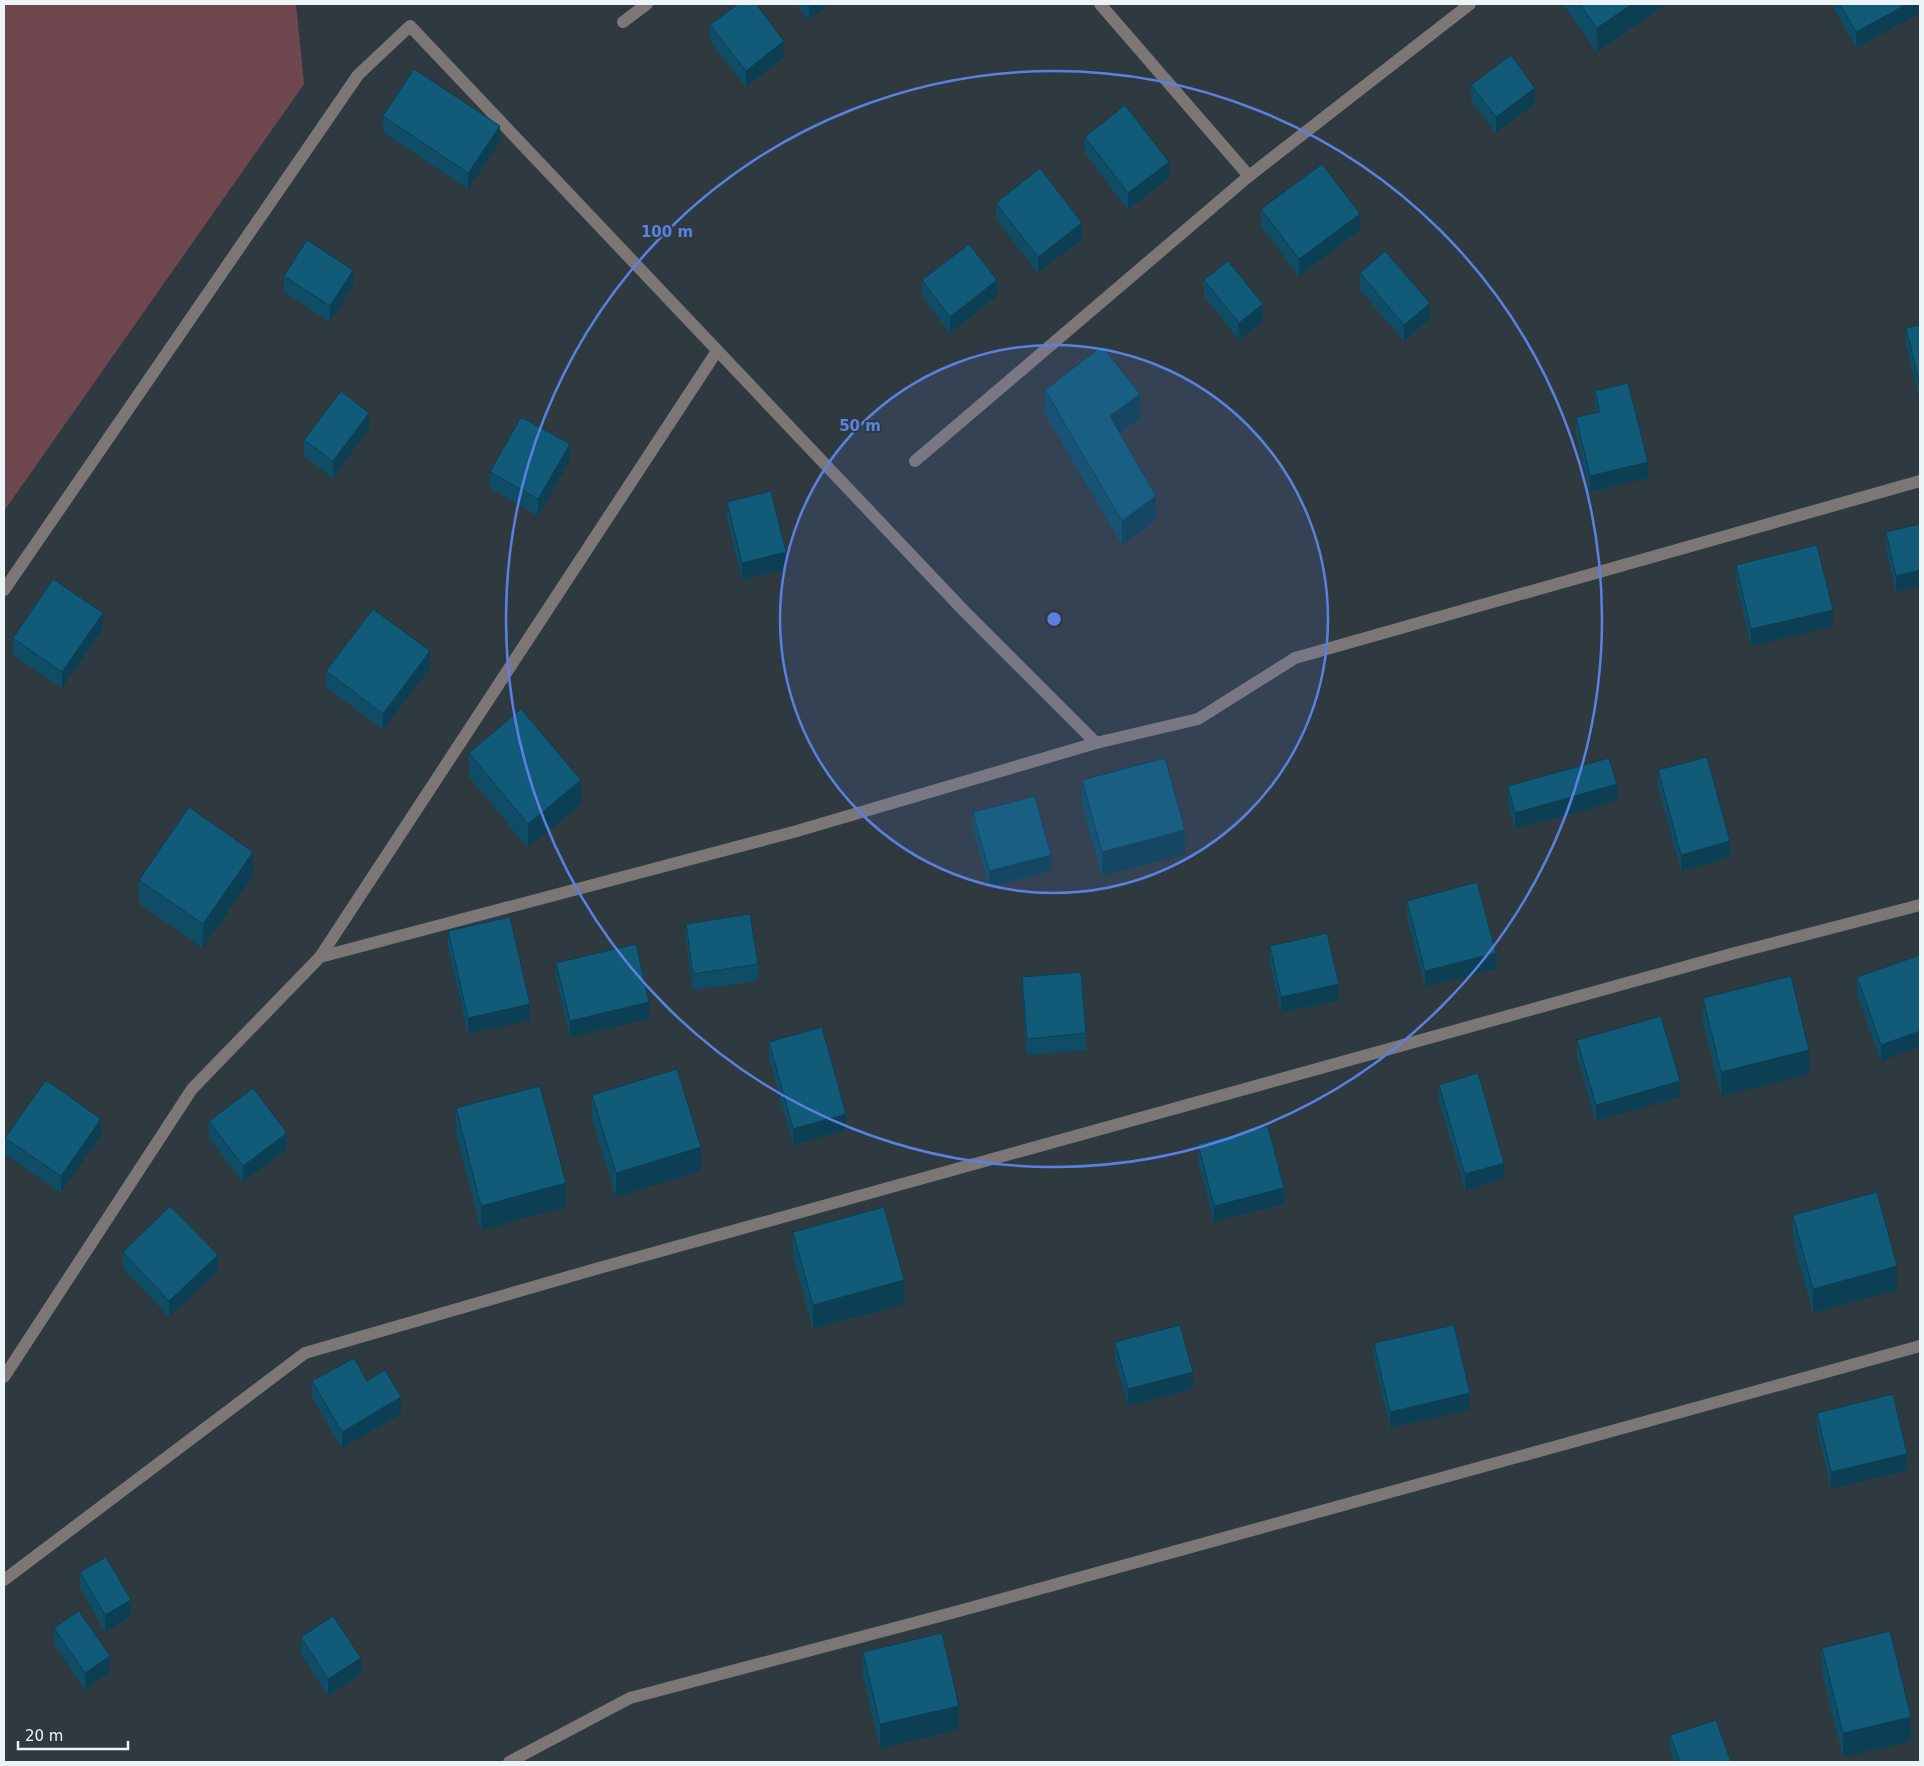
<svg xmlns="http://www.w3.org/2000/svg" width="1924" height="1766" font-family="'DejaVu Sans',sans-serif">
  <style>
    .green { fill: #6e484e }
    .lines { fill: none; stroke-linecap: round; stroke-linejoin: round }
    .minor { stroke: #7d7677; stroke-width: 12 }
    .wall { fill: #0f4d67 }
    .shaded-wall { fill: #0c3f54 }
    .building { fill: #115a78; stroke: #0c3f54 }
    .ring { fill: none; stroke: #5b80e2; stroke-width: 2.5 }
    .centre { fill: #5b80e2; stroke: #2f3a40; stroke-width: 2.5 }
    .ring-label { font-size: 15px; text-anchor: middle; font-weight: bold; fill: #5b80e2; stroke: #2f3a40; stroke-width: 4; stroke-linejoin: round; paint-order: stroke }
  </style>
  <rect width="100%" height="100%" fill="#2f3a40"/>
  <!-- green -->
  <polygon class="green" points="4,4 296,4 304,84 4,511"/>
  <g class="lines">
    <!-- minor -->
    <g class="minor">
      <polyline points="623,22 647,4"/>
      <polyline points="1249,176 1470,4"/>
      <polyline points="915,461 1249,176 1100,4"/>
      <polyline points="4,590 358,75 410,26 965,612 1096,743"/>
      <polyline points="320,957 717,351"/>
      <polyline points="4,1377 192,1089 320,957 797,831 1096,743 1198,719 1295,658 1920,481"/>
      <polyline points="4,1580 305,1353 592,1270 1735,953 1920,905"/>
      <polyline points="509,1762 630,1698 959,1611 1920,1346"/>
    </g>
  </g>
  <!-- wall -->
  <g class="wall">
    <polygon points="796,4 830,4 809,20"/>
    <polygon points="1563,4 1666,4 1597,52"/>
    <polygon points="1831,4 1920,4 1920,13 1856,48"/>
    <polygon points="710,25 784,57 746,87 710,41"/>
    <polygon points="1471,85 1535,104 1496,133 1471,101"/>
    <polygon points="383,116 500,142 468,189 383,132"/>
    <polygon points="1085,137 1169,178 1128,210 1085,153"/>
    <polygon points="996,203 1082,239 1038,273 996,219"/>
    <polygon points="1261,209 1360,230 1299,276 1261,226"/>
    <polygon points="1360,273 1430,319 1404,341 1360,290"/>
    <polygon points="284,276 353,286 330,322 284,292"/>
    <polygon points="922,280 997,296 950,333 922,296"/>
    <polygon points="1204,280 1263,321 1239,340 1204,296"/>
    <polygon points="1920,325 1920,401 1906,345 1906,328"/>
    <polygon points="1045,390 1140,418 1119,433 1156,520 1122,545 1045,414"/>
    <polygon points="1595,391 1648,478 1590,492 1576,434 1576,417 1597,413 1595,407"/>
    <polygon points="369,429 333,478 304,456 304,440"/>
    <polygon points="570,461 538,516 490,488 490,472"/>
    <polygon points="727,502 786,569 742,580 727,518"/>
    <polygon points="1920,524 1896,592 1886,548 1886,532"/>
    <polygon points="1736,565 1833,626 1751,646 1736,581"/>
    <polygon points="103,629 62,688 13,655 13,638"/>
    <polygon points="430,668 383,730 326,687 326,671"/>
    <polygon points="469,753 581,804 528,848 469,777"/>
    <polygon points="1658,770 1730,857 1681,871 1658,787"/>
    <polygon points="1082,780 1185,854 1102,876 1082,804"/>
    <polygon points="1508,786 1617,801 1515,829 1508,802"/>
    <polygon points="973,812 1051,871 989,887 973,829"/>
    <polygon points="253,876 203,948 139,904 139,880"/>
    <polygon points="1407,901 1496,969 1425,987 1407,917"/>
    <polygon points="686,924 758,964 758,981 693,990 686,940"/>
    <polygon points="448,931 530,1020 468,1034 448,947"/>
    <polygon points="1270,946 1339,1000 1281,1013 1270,962"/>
    <polygon points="1920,955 1881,1061 1857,994 1857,977"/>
    <polygon points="556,963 649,1019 570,1037 556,979"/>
    <polygon points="1022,977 1086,1033 1086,1050 1027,1055 1022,994"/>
    <polygon points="1703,998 1809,1074 1721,1096 1703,1022"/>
    <polygon points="1577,1040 1680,1097 1596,1121 1577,1056"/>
    <polygon points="769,1042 846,1130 793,1145 769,1058"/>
    <polygon points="1439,1085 1504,1179 1465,1190 1439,1101"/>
    <polygon points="592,1095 701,1171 616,1197 592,1119"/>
    <polygon points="456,1108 566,1207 481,1230 456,1132"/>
    <polygon points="209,1121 287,1149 243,1182 209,1138"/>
    <polygon points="101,1135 61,1193 5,1154 5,1138"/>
    <polygon points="1198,1144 1284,1204 1214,1222 1198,1160"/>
    <polygon points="1793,1215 1897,1290 1813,1313 1793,1239"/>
    <polygon points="793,1232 904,1304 813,1329 793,1256"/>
    <polygon points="123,1252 218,1271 169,1317 123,1268"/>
    <polygon points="1115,1342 1193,1389 1128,1406 1115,1359"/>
    <polygon points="1374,1343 1470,1409 1390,1428 1374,1359"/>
    <polygon points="312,1381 367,1381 401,1414 342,1448 312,1398"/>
    <polygon points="1817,1413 1907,1470 1831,1489 1817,1429"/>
    <polygon points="80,1572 131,1616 105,1632 80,1588"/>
    <polygon points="54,1628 110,1672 85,1690 54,1644"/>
    <polygon points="301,1637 361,1674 328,1696 301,1654"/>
    <polygon points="1822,1648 1911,1741 1843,1757 1822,1672"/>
    <polygon points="863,1652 959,1730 880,1748 863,1676"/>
    <polygon points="1670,1735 1731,1762 1674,1762 1670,1751"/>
  </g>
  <!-- shaded-wall -->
  <g class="shaded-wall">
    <polygon points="809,4 830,4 809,20"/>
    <polygon points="1632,4 1666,4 1597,52 1597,28"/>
    <polygon points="1907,4 1920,4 1920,13 1856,48 1856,32"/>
    <polygon points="784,41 784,57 746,87 746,71"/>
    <polygon points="1535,88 1535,104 1496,133 1496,117"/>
    <polygon points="500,126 500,142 468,189 468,173"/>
    <polygon points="1169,162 1169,178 1128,210 1128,193"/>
    <polygon points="1360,214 1360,230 1299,276 1299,259"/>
    <polygon points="1082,223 1082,239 1038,273 1038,257"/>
    <polygon points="353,270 353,286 330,322 330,306"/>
    <polygon points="997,280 997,296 950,333 950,317"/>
    <polygon points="1430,303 1430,319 1404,341 1404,325"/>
    <polygon points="1263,304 1263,321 1239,340 1239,323"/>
    <polygon points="1140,394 1140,418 1110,440 1110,416"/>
    <polygon points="369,413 369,429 333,478 333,461"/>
    <polygon points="570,444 570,461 538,516 538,499"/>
    <polygon points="1648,462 1648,478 1590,492 1590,476"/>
    <polygon points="1156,496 1156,520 1122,545 1122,521"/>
    <polygon points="786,552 786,569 742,580 742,563"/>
    <polygon points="1920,570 1920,586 1896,592 1896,576"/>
    <polygon points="1833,610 1833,626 1751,646 1751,629"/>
    <polygon points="103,613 103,629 62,688 62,672"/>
    <polygon points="430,651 430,668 383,730 383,714"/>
    <polygon points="581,780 581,804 528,848 528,824"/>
    <polygon points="1617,784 1617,801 1515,829 1515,813"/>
    <polygon points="1185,830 1185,854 1102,876 1102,852"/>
    <polygon points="1730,841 1730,857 1681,871 1681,855"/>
    <polygon points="253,852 253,876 203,948 203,924"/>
    <polygon points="1051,855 1051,871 989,887 989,871"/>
    <polygon points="1496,953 1496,969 1425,987 1425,971"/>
    <polygon points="1339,984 1339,1000 1281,1013 1281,997"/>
    <polygon points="649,1002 649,1019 570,1037 570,1021"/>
    <polygon points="530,1004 530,1020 468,1034 468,1018"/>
    <polygon points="1920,1031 1920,1047 1881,1061 1881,1045"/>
    <polygon points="1809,1050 1809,1074 1721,1096 1721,1072"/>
    <polygon points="1680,1081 1680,1097 1596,1121 1596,1105"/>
    <polygon points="846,1114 846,1130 793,1145 793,1129"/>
    <polygon points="101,1119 101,1135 61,1193 61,1176"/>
    <polygon points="287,1133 287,1149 243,1182 243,1166"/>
    <polygon points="701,1147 701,1171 616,1197 616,1173"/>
    <polygon points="1504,1163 1504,1179 1465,1190 1465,1174"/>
    <polygon points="566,1183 566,1207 481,1230 481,1206"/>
    <polygon points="1284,1188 1284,1204 1214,1222 1214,1206"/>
    <polygon points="218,1255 218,1271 169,1317 169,1301"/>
    <polygon points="1897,1266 1897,1290 1813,1313 1813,1289"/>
    <polygon points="904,1280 904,1304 813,1329 813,1305"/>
    <polygon points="1193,1372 1193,1389 1128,1406 1128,1389"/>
    <polygon points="1470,1393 1470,1409 1390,1428 1390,1412"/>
    <polygon points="401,1397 401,1414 342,1448 342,1432"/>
    <polygon points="1907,1454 1907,1470 1831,1489 1831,1472"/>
    <polygon points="131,1600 131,1616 105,1632 105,1615"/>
    <polygon points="110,1656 110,1672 85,1690 85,1673"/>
    <polygon points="361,1658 361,1674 328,1696 328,1679"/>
    <polygon points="959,1706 959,1730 880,1748 880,1724"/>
    <polygon points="1911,1717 1911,1741 1843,1757 1843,1733"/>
  </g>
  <!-- building -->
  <g class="building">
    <polygon points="738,4 756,4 784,41 746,71 710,25"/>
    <polygon points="1580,4 1632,4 1597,28"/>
    <polygon points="1840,4 1907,4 1856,32"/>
    <polygon points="1511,55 1535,88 1496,117 1471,85"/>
    <polygon points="414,69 500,126 468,173 383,116"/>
    <polygon points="1125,105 1169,162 1128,193 1085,137"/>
    <polygon points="1322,164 1360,214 1299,259 1261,209"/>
    <polygon points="1040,168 1082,223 1038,257 996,203"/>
    <polygon points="307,240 353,270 330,306 284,276"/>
    <polygon points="969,244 997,280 950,317 922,280"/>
    <polygon points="1385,251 1430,303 1404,325 1360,273"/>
    <polygon points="1228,261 1263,304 1239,323 1204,280"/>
    <polygon points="1920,325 1920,385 1906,328"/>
    <polygon points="1102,346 1140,394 1110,416 1156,496 1122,521 1045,390"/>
    <polygon points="1628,383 1648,462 1590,476 1576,417 1600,412 1595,391"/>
    <polygon points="341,391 369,413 333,461 304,440"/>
    <polygon points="521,417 570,444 538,499 490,472"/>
    <polygon points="771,491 786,552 742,563 727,502"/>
    <polygon points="1920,524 1920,570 1896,576 1886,532"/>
    <polygon points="1817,545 1833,610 1751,629 1736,565"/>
    <polygon points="53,579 103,613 62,672 13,638"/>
    <polygon points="373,609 430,651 383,714 326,671"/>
    <polygon points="521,709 581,780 528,824 469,753"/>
    <polygon points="1707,757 1730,841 1681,855 1658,770"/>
    <polygon points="1165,758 1185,830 1102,852 1082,780"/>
    <polygon points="1609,758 1617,784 1515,813 1508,786"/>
    <polygon points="1035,796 1051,855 989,871 973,812"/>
    <polygon points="189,807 253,852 203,924 139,880"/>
    <polygon points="1477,882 1496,953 1425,971 1407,901"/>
    <polygon points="750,914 758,964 693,974 686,924"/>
    <polygon points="510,917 530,1004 468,1018 448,931"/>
    <polygon points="1327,933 1339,984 1281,997 1270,946"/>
    <polygon points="636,944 649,1002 570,1021 556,963"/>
    <polygon points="1920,955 1920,1031 1881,1045 1857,977"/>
    <polygon points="1081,972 1086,1033 1027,1039 1022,977"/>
    <polygon points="1791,976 1809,1050 1721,1072 1703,998"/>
    <polygon points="1661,1016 1680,1081 1596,1105 1577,1040"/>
    <polygon points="822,1027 846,1114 793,1129 769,1042"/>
    <polygon points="677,1069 701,1147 616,1173 592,1095"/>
    <polygon points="1478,1073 1504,1163 1465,1174 1439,1085"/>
    <polygon points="46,1080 101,1119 61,1176 5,1138"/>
    <polygon points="540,1086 566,1183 481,1206 456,1108"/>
    <polygon points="253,1088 287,1133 243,1166 209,1121"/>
    <polygon points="1268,1126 1284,1188 1214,1206 1198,1144"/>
    <polygon points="1877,1192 1897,1266 1813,1289 1793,1215"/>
    <polygon points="170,1206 218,1255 169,1301 123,1252"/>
    <polygon points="884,1207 904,1280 813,1305 793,1232"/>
    <polygon points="1180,1325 1193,1372 1128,1389 1115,1342"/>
    <polygon points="1454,1325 1470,1393 1390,1412 1374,1343"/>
    <polygon points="354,1358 367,1381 385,1370 401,1397 342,1432 312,1381"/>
    <polygon points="1893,1394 1907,1454 1831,1472 1817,1413"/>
    <polygon points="106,1557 131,1600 105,1615 80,1572"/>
    <polygon points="79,1611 110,1656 85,1673 54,1628"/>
    <polygon points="333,1616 361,1658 328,1679 301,1637"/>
    <polygon points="1890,1631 1911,1717 1843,1733 1822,1648"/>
    <polygon points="942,1633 959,1706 880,1724 863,1652"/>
    <polygon points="1716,1720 1731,1762 1680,1762 1670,1735"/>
  </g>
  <!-- distance rings -->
  <circle cx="1054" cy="619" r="274" fill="#5b80e2" fill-opacity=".12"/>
  <g class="ring">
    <circle cx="1054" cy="619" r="274"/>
    <circle cx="1054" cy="619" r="548"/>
  </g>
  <circle cx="1054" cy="619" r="8" class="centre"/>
  <g class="ring-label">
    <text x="667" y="237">100 m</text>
    <text x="860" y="431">50 m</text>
  </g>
  <!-- border -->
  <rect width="1924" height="1766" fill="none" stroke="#edf4f8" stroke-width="10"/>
  <!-- scale -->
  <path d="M18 1741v8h110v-8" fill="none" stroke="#edf4f8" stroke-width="2.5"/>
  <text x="25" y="1741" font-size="15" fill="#edf4f8" stroke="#2f3a40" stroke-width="4" paint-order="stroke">20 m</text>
</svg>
